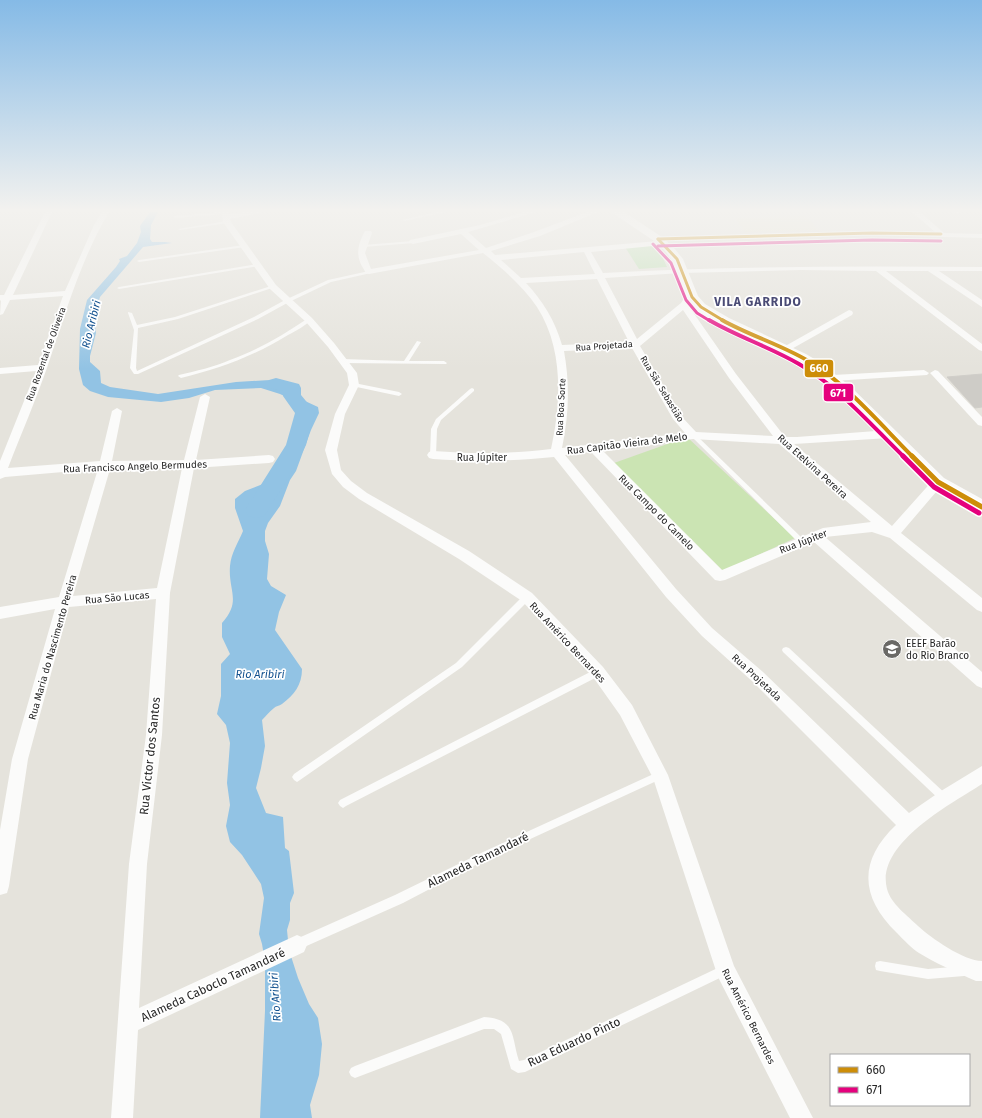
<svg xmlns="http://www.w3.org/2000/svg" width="982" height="1118" font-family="'Fira Sans',sans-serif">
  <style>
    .education { fill: #e8e4d1 }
    .green { fill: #c1e0b6 }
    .pitch { fill: #cbe4b3 }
    .water { fill: #92c3e4 }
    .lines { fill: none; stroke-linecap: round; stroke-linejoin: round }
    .river { fill: #92c3e4; fill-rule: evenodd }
    .building { fill: #ceccc7; stroke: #d0cec9 }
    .lane { fill: #fbfbfa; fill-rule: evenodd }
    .street { fill: #fbfbfa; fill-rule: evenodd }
    .secondary { fill: #fbfbfa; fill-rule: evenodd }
    .bus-1-far2-casing { stroke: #fff; stroke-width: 5 }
    .bus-1-far1-casing { stroke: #fff; stroke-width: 6 }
    .bus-1-casing { stroke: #fff; stroke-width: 8 }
    .bus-2-far2-casing { stroke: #fff; stroke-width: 5 }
    .bus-2-far1-casing { stroke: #fff; stroke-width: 6 }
    .bus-2-casing { stroke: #fff; stroke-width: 8 }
    .bus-1-far2 { stroke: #cd8d08; stroke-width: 3 }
    .bus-1-far1 { stroke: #cd8d08; stroke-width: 4 }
    .bus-1 { stroke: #cd8d08; stroke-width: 5 }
    .bus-2-far2 { stroke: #e5007d; stroke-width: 3 }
    .bus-2-far1 { stroke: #e5007d; stroke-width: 4 }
    .bus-2 { stroke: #e5007d; stroke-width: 5 }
    .labels { text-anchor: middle; stroke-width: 3.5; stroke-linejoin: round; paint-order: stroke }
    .far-street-label { font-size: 9px; fill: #272727; stroke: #fff }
    .street-label { font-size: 10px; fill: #272727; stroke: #fff }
    .poi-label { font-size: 10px; fill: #272727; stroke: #fff; text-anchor: start }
    .water-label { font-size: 11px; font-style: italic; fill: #12518f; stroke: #fff }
    .far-district-label { font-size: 12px; font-weight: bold; letter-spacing: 1px; fill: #4a4b75; stroke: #fff }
    .near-street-label { font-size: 12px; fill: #272727; stroke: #fff }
    .line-badge { stroke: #fff; stroke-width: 1.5 }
    .badge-label { font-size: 11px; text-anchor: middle; font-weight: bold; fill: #fff }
  </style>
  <rect width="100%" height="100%" fill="#e5e3dc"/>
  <!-- education -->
  <polygon class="education" points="806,216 818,230 745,232 735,218"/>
  <!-- green -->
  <polygon class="green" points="653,245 660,252 667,267 639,269 625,247"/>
  <!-- pitch -->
  <polygon class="pitch" points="687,437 795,538 723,571 614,463"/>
  <!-- water -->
  <path class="water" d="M150,212h8l-7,13 -1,14 2,3h13l7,1 -29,4 -43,50 -6,21 2,15 -6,23v6l10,9 1,12 9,4 48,7 78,-12 34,-2 16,2 8,4 3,3 1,5 7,7 13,6 1,6 -8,17 -15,41 -6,9 -10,26 -12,17 -3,8v10l4,13 -2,25 4,7 15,9 -7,17 -4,18 27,39c0,16 -8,26 -20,35 -3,2 -6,2 -8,4 -5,4 -8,8 -12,12l3,26 -4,22 -5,20 10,25 17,4 2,31 4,3 5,42 -4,10v17l-3,10 2,20 9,28 11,26 9,14 4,26 -3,31 -9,30 2,13h-52l5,-107v-49l-3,-18 -3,-10 5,-36 -3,-14 -19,-29 -12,-13 -4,-16 4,-21 -3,-22 3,-40 -4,-18 -9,-11 4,-18v-32l9,-10 -8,-17v-14c20,-22 6,-32 8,-57 1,-13 8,-23 13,-35l-8,-23v-9l10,-8 23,-9h7l7,-5 12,-30 10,-16 5,-17 -2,-5 -6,-5 -21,-10 -19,-6 -46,2 -26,8 -28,4 -53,-5 -18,-6 -7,-6 -4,-16 1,-40 7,-29 29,-33 4,-6 -1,-2 8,-3 10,-13 4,-11 -1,-6z"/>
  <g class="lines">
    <!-- river -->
    <polygon class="river" points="276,378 299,384 301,388 301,395 315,412 306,445 295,467 264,516 256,518 248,516 245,510 286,445 295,413 283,396 283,391 269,388 267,384 269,380"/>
  </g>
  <!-- building -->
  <polygon class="building" points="982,374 982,407 975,408 947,377"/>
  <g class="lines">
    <!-- lane -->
    <g class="lane">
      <polygon points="218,212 227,213 225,214 175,218 173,217 175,216"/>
      <polygon points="436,212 446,212 404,221 402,220"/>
      <polygon points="944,212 962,212 960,213"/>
      <polygon points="227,221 228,221 228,223 180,230 178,229"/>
      <polygon points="413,241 415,242 414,243 363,247 361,246 363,245"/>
      <polygon points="244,245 245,245 245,247 139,262 137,261 139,260"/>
      <polygon points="257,264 259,264 259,266 119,289 117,288 119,287"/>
      <polygon points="369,271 371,271 371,273 331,282 289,302 258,319 138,374 134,374 130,368 134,330 128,313 128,312 132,313 137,325 175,317 271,286 275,287 178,319 138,328 136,368 137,371 254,317 285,300 328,280"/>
      <path d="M307,319l4,1c-6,6 -15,11 -23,15 -34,21 -69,34 -107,43l-3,-2 1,-1c17,-4 35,-8 51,-15 28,-10 53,-25 77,-41z"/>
      <polygon points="417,341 421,342 409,361 444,361 447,363 446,364 342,363 339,361 342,359 404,361"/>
      <polygon points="354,383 399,392 402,394 399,396 352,386 352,384"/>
      <polygon points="472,388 474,389 474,391 441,420 437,429 436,455 435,456 431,456 430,455 431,429 436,419 470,389"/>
      <polygon points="693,433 695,434 803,539 804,541 803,543 799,543 691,436 690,435"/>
      <polygon points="527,594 530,595 531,597 530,599 462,667 300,780 297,782 294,780 292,777 294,774 456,663 524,595"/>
      <polygon points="786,647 789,648 948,796 950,799 948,802 945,804 942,802 783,652 782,650 783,648"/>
      <polygon points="598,668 601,669 602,672 601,675 346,806 343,808 340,806 338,803 340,800"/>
      <polygon points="660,771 663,772 664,775 663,778 489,858 403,903 302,948 298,949 294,948 293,944 294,940 395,895 483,852"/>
      <polygon points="880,961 928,969 964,966 968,967 969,971 968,975 964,976 928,979 880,971 876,970 875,966 876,962"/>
      <path d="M724,965l4,1 1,4 -1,4 -203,98 -7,1 -7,-4 -10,-35 -7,-5h-10l-129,49 -4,-2 -2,-4 2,-4 4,-2 129,-49c33,2 27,20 35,44l5,-1z"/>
    </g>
    <!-- street -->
    <g class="street">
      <path d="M45,212h7l-39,83 52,-4 29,-66 8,-13h7c-28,47 -44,102 -61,153 -12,35 -27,69 -40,103l92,-7 12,-50 5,-3 5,3 -10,50 72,-1 16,-63 5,-3 5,3 -14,63 73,-5 4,1 2,3 -2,3 -4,1 -75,5 -24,125 -8,142 -15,129 -8,144 158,-73 7,3 3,7 -3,7 -166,78 -5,88h-22l18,-254 17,-129 10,-136 -87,8 -41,152 -19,127 -2,7 -7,2v-65l12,-71 43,-150 -55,10v-12l59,-10 39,-128 -93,8 -5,2v-18l36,-90 -36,3v-6l38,-3 25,-69 -53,4 -7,14 -3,1 1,-15 -1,1v-6h4zM182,468l-25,120 -84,8 37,-127z"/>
      <polygon points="222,212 229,212 229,214 244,212 265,212 230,219 231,222 276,285 312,318 334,343 357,373 359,385 345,414 337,450 341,470 351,481 367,493 469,551 532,593 603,667 632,705 668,775 734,966 813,1118 790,1118 718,977 653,778 620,715 593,677 522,601 459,559 359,499 343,487 332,474 325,450 335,414 349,385 347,373 328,347 306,322 270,289 223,222"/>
      <path d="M524,212h12l-68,20 18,16 48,-16 53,-20h11l-58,24 -49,15 4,4 163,-14 -4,-2 4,-2 214,-6 63,1 -23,-20h8l24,21 38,1v4l-110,-3 -208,6 3,2 -4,2 -72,7 12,21c126,-7 253,-7 379,-6v4h-43l43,29v7l-54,-36h-42l96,73v7l-3,-1 -103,-79 -75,-1 -120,3 -76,5 32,61 44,-36 4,-6h6l1,2 -4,6 48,69 49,63h12l92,-7 4,2 1,2 -1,2 -4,2 -95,6 98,82 42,-47h8l2,3 -2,3 -41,48 81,65v14l-5,-2 -87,-72 -18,-6 -47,5 157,135v16l-5,-2 -163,-144 -89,38 -5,1 -5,-1 -124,-128 -26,3 111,134 36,39 51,44 146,141 32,-22 41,-25v18c-31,20 -107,60 -95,105 4,15 21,27 31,37 13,12 46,35 64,35v20h-6l-7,-3c-17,-8 -34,-15 -50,-25 -8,-5 -15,-13 -22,-20 -37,-36 -39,-72 -1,-108l-143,-143 -51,-46 -36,-39 -112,-140c-41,4 -80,5 -121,2l-4,-1 -2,-3 2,-3 4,-1c40,3 78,3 118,-2 10,-46 13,-100 -14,-142 -14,-21 -34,-38 -54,-54l-114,21c-4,-1 -4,-3 -6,-6 -8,-13 -5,-24 2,-37h6l1,2 -7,20 6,16 108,-19 -18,-16 -48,10 -4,-2 1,-2 70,-15zM584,252l11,22 -74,4 -20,-18zM597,279l32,63 -67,3c-7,-24 -19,-44 -36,-62zM683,310l46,68 44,58 -77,-4 -14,-15 -42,-71zM632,348l41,71 12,14 -123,15c7,-33 8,-64 2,-97zM693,439l86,5 92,78 -48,6 -101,42 -119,-119z"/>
      <polygon points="849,310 852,311 853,313 852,315 788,351 785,352 780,349"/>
      <polygon points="924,370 929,373 927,375 833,381 828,378 833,375"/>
      <polygon points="935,370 938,371 982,417 982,426 978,425 932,375 930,373"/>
    </g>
    <!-- secondary -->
    <polygon class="secondary" points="611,212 624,212 662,237 674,248 683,259 698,296 705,304 729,318 806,354 821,363 851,387 944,478 982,499 982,513 976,512 932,486 841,393 811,369 796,360 719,324 697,310 686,297 671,259 666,252 654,241"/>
    <!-- bus-1-far2 casing -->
    <g class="bus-1-far2-casing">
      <g id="bus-1-far2">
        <polyline points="658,239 677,259 692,297 701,307 724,321"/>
        <polyline points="658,239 872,233 941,234"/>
      </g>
    </g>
    <!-- bus-1-far1 casing -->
    <g class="bus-1-far1-casing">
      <path id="bus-1-far1" d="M722,320c30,17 64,26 93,45 37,25 67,61 98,92"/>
    </g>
    <!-- bus-1 casing -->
    <g class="bus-1-casing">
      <polyline id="bus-1" points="912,456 938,482 982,507"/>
    </g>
    <!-- bus-2-far2 casing -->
    <g class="bus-2-far2-casing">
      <g id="bus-2-far2">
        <polyline points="653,244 671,263 686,300 697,313 710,321"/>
        <polyline points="658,246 872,240 941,241"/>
      </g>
    </g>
    <!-- bus-2-far1 casing -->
    <g class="bus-2-far1-casing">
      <path id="bus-2-far1" d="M709,320c29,17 61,27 90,44 40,23 72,61 105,93"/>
    </g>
    <!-- bus-2 casing -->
    <g class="bus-2-casing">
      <polyline id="bus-2" points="903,456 934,487 979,513"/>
    </g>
    <!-- bus-1-far2 -->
    <use href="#bus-1-far2" class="bus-1-far2"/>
    <!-- bus-1-far1 -->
    <use href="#bus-1-far1" class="bus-1-far1"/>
    <!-- bus-1 -->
    <use href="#bus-1" class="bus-1"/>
    <!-- bus-2-far2 -->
    <use href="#bus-2-far2" class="bus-2-far2"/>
    <!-- bus-2-far1 -->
    <use href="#bus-2-far1" class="bus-2-far1"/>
    <!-- bus-2 -->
    <use href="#bus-2" class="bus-2"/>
  </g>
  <!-- sky -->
  <linearGradient id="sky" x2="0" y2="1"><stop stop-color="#85bae6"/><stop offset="0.57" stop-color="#f3f2ef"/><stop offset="1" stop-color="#f3f2ef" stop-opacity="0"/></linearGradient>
  <rect width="982" height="369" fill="url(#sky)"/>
  <!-- icons -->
  <defs>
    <g id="school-disc" transform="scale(1)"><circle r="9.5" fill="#6a6966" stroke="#fff"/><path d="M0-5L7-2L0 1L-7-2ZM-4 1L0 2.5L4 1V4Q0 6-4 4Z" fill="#fff"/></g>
  </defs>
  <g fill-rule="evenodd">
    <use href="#school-disc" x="892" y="649"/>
  </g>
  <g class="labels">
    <!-- far-street labels -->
    <g class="far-street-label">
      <text transform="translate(604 346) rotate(-4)" y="3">Rua Projetada</text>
      <text transform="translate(46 354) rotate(-70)" y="3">Rua Rozental de Oliveira</text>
      <text transform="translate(662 389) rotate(59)" y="3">Rua São Sebastião</text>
      <text transform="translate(561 407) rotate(-87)" y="3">Rua Boa Sorte</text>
    </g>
    <!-- street labels -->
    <g class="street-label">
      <text transform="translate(627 443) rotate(-7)" y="4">Rua Capitão Vieira de Melo</text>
      <text x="482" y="461">Rua Júpiter</text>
      <text transform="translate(135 466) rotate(-2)" y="4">Rua Francisco Angelo Bermudes</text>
      <text transform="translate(813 466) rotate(42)" y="4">Rua Etelvina Pereira</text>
      <text transform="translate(657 512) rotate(45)" y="4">Rua Campo do Camelo</text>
      <text transform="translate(803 541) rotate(-21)" y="4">Rua Júpiter</text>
      <text transform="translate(117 597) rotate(-5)" y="4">Rua São Lucas</text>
      <text transform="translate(568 642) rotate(47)" y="4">Rua Américo Bernardes</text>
      <text transform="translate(52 647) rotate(-74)" y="4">Rua Maria do Nascimento Pereira</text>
      <text transform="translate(757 677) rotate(43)" y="4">Rua Projetada</text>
      <text transform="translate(749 1016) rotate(63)" y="4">Rua Américo Bernardes</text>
    </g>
    <!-- poi labels -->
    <g class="poi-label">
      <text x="906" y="647">EEEF Barão<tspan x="906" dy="12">do Rio Branco</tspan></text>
    </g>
    <!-- water labels -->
    <g class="water-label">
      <text transform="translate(91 324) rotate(-76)" y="4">Rio Aribiri</text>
      <text x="260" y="678">Rio Aribiri</text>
      <text transform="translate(275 997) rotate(-94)" y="4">Rio Aribiri</text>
    </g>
    <!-- far-district labels -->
    <g class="far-district-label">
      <text x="758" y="306">VILA GARRIDO</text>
    </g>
    <!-- near-street labels -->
    <g class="near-street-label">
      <text transform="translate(150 756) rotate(-84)" y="4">Rua Victor dos Santos</text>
      <text transform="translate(478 860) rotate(-26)" y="4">Alameda Tamandaré</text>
      <text transform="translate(213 985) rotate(-25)" y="4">Alameda Caboclo Tamandaré</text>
      <text transform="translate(574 1042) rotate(-25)" y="4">Rua Eduardo Pinto</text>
    </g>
  </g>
  <g class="line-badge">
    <rect x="804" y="359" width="30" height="19" rx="4" fill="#cd8d08"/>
    <rect x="823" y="383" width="31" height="19" rx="4" fill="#e5007d"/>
  </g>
  <g class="badge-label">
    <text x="819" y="372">660</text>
    <text x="838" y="397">671</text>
  </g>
  <!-- legend -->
  <rect x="830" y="1054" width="140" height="52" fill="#ffffff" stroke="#a9a9a9"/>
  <rect x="838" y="1067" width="20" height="6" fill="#cd8d08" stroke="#a9a9a9"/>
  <text x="866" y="1074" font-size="12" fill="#272727">660</text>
  <rect x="838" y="1087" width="20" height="6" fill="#e5007d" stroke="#a9a9a9"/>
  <text x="866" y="1094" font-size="12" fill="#272727">671</text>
</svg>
